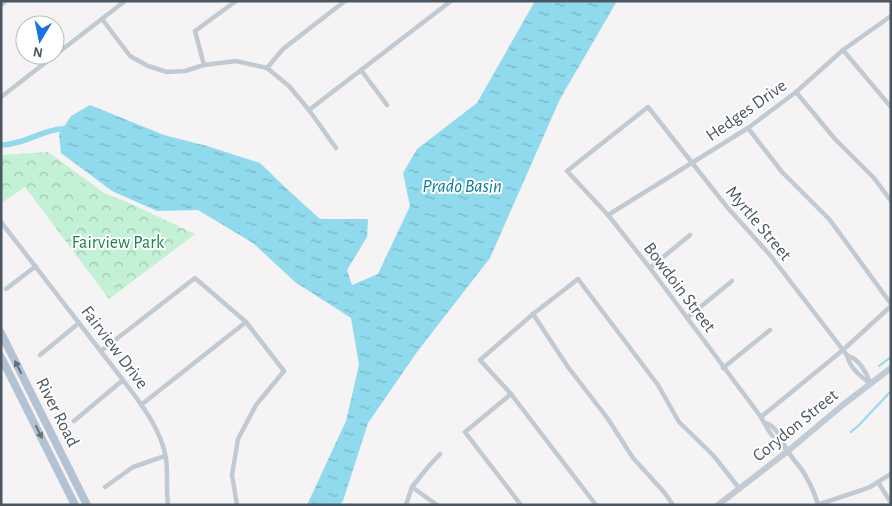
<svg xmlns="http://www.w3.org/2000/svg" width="892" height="506" font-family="'Alegreya Sans',sans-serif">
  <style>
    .park { fill: url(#park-crowns) }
    .pitch { fill: #c3f1d5 }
    .water { fill: url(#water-ripples) }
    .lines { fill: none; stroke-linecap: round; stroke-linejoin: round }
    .stream { stroke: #90daee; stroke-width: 2 }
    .canal { stroke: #90daee; stroke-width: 5.5 }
    .minor { stroke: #c1cad2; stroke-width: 4.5 }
    .secondary { stroke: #c1cbd6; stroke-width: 6 }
    .primary { stroke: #b3c2d1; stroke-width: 8 }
    .oneway { fill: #64717d }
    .labels { text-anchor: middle; stroke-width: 4; stroke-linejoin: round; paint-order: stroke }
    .street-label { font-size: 18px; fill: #4a5661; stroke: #fff }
    .park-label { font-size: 18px; fill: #17864f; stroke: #fff }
    .water-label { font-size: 19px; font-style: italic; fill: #0c7c9b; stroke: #fff }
  </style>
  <defs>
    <pattern id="park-crowns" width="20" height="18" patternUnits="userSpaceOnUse" patternTransform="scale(1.25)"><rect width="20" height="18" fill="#c3f1d5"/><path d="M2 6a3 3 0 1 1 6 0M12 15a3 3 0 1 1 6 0" fill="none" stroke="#a0c6b0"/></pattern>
    <pattern id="water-ripples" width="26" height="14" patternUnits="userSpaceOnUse" patternTransform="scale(1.25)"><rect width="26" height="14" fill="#90daee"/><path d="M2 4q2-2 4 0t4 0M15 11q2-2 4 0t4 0" fill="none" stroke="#78b4c4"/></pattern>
  </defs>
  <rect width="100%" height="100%" fill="#f5f3f3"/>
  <!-- park -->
  <polygon class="park" points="48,152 106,194 127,202 195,234 109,299 25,187 1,203 1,155"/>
  <!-- pitch -->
  <polygon class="pitch" points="68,174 87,188 79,198 61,184"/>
  <!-- water -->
  <polygon class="water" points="535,1 617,1 560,99 490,258 417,352 368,423 343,501 340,505 307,505 346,421 359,365 351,318 295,282 253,243 198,210 157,211 112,191 61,153 59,134 71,116 90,105 164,135 207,146 260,163 288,190 320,219 368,219 367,237 347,270 352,285 378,274 410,206 403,173 417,149 477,103"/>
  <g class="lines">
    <!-- stream -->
    <g class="stream">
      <polyline points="879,366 891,357"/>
      <polyline points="851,432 859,425 891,391"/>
    </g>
    <!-- canal -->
    <path class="canal" d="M1,145c24,0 44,-18 68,-16"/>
    <!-- minor -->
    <g class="minor">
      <polyline points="1,5 6,1"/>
      <polyline points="102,19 130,56 148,66 167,72 185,71 204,65 236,61 267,68 289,86 309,110 336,148"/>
      <polyline points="843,50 891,107"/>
      <polyline points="204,65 195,31 236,1"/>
      <polyline points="267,68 283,49 345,1"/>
      <polyline points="361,70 387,105"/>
      <polyline points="796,92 835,139 874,178 891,201"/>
      <polyline points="1,97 125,1"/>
      <polyline points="309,110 451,1"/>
      <polyline points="748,128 782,172 830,220 891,304"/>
      <polyline points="608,215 748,128 796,92 843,50 891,16"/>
      <path d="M1,222l122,158c17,22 38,49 43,78 2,15 0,31 2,47"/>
      <polyline points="650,268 690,235"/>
      <polyline points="6,289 36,266"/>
      <polyline points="533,314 568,367 608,419 633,458 664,492 673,505"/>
      <polyline points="687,318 732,281"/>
      <polyline points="101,351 195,278 246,322 284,371 256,405 238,439 232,475 237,505"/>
      <polyline points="40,355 79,323"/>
      <path d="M848,356c11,3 19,17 22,27"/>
      <polyline points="723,368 770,330"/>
      <polyline points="511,394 465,432 521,505"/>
      <polyline points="141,405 246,322"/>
      <polyline points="761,417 843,350 891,306"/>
      <polyline points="74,421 123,380"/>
      <path d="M765,423c13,3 17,20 24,30 5,8 12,14 16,22 6,10 10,19 13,30"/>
      <path d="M788,451c-8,-6 -16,-14 -21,-23 -2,-4 -4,-7 -6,-11l-111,-149 -42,-53 -41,-44 81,-64 79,100 43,48 73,95c4,5 4,5 6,11 3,8 14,18 21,22"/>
      <polyline points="878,482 891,503"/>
      <polyline points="105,487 133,467 165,456"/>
      <polyline points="412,487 437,505"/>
      <polyline points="406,505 412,487 428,467 440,454"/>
      <polyline points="596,505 511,394 480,360 533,314 578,279 658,385 679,422 713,455 739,488"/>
      <polyline points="817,505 862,490 870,487 891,474"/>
    </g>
    <!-- secondary -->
    <polyline class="secondary" points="718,505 788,451 844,404 891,368"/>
    <!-- primary -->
    <g class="primary">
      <polyline points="1,333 87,505"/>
      <polyline points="1,357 75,505"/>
    </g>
  </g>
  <!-- one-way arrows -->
  <defs><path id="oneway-solid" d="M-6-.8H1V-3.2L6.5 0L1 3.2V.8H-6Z" transform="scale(1.25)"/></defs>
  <g class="oneway">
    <use href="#oneway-solid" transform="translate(18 367) rotate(-117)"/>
    <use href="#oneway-solid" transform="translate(39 432) rotate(63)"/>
  </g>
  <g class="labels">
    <!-- street labels -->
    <g class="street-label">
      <text transform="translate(746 110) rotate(-35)" y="6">Hedges Drive</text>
      <text transform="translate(759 223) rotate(50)" y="6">Myrtle Street</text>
      <text transform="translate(680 287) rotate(53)" y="6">Bowdoin Street</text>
      <text transform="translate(115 347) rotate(53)" y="6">Fairview Drive</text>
      <text transform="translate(58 412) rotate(63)" y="6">River Road</text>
      <text transform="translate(795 425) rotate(-39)" y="6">Corydon Street</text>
    </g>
    <!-- park labels -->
    <g class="park-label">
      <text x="118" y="248">Fairview Park</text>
    </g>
    <!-- water labels -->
    <g class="water-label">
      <text x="462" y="192">Prado Basin</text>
    </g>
  </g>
  <!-- border -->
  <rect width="892" height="506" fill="none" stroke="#4a5661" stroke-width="5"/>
  <!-- north arrow -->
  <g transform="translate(40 40) rotate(190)"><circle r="24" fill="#ffffff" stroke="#b7bbc0"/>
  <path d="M0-4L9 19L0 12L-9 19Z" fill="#1a73e8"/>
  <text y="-8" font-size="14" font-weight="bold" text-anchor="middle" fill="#4a5661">N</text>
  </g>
</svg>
